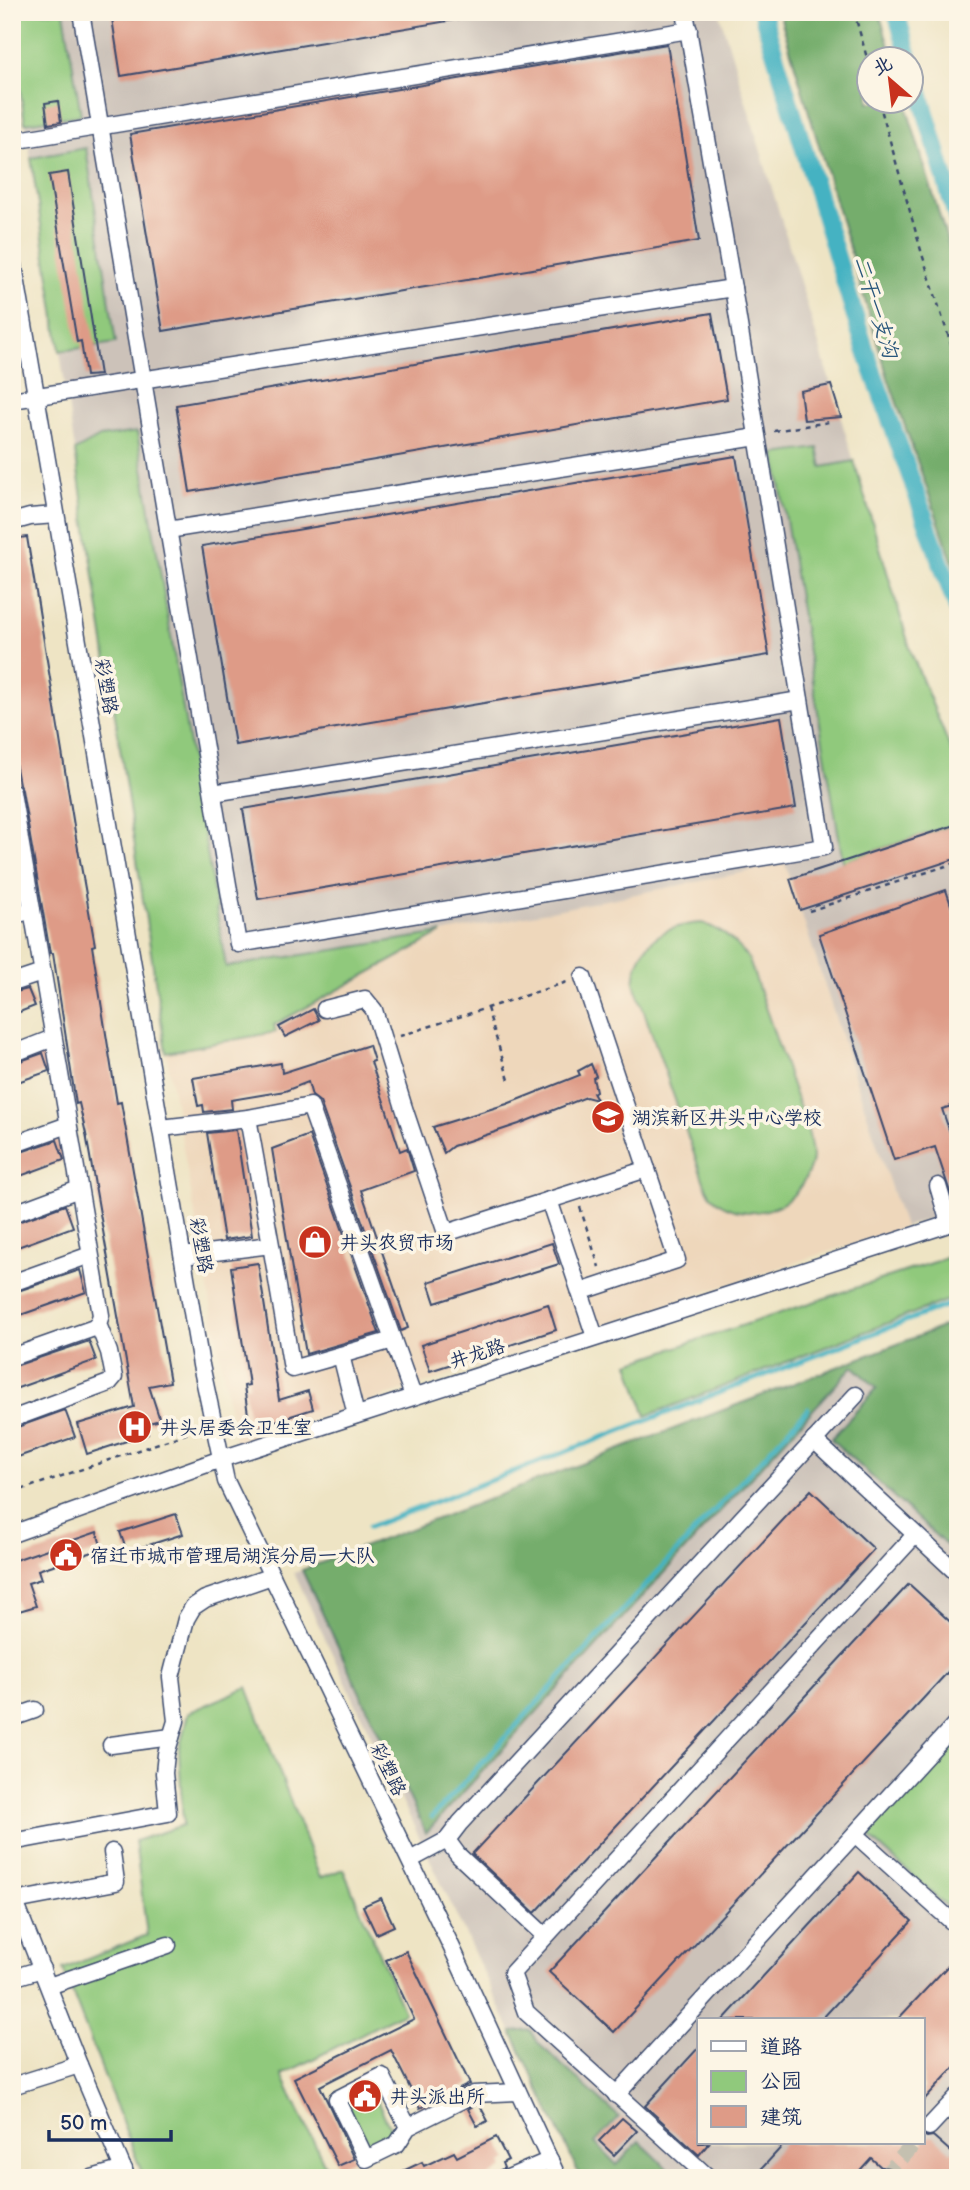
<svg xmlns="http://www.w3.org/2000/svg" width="970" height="2190" font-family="'Balsamiq Sans','LXGW WenKai TC',sans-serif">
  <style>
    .built { fill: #eed7bb }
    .industrial { fill: #ccc2b9; fill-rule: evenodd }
    .green { fill: #90c97c; stroke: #567c6d; stroke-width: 2 }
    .forest { fill: #74ad6c; stroke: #486e65; stroke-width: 2 }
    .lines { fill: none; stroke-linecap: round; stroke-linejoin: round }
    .stream { stroke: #45b2c2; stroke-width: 5 }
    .canal { stroke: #45b2c2; stroke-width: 18 }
    .building { fill: #de9b87 }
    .minor-tunnel { stroke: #c4c0b0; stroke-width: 16; stroke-dasharray: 16 8; stroke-linecap: butt }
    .minor-casing { stroke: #3b4a6d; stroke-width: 19 }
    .path { stroke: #3b4a6d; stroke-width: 2.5; stroke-dasharray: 5 5; stroke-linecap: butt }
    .minor { stroke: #fff; stroke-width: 16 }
    .labels { text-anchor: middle; stroke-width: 7; stroke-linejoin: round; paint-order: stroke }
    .street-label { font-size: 19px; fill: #1b2f5e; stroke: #fcf5e5 }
    .poi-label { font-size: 19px; fill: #1b2f5e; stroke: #fcf5e5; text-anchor: start }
    .water-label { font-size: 21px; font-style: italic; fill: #28567c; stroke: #fcf5e5 }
  </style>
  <rect width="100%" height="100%" fill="#fcf5e5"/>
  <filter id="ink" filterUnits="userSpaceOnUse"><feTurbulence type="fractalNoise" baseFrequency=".0143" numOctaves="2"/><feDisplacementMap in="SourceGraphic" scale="14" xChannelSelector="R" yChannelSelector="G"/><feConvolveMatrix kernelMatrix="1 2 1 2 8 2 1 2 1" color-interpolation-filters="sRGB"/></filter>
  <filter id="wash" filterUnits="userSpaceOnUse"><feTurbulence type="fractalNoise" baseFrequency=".00686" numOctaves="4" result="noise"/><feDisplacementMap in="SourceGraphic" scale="28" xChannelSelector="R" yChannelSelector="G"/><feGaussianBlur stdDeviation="1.57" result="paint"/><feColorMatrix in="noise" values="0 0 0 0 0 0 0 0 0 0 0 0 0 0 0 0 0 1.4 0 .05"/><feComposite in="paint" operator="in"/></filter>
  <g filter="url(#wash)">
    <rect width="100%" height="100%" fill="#eee4c4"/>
    <!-- built -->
    <polygon class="built" points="785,864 904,1227 236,1445 166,1052 276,1032 274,1026 442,933"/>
    <!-- industrial -->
    <g class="industrial">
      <polygon points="12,12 719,12 912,655 958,767 958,1117 951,1119 958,1140 958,1209 904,1227 785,864 442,933 274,1025 276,1032 166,1052 12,35"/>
      <path d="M958,1321v857h-377l-287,-605zM699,2020h224v123h-224z"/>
    </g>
    <!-- green -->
    <g class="green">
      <polygon points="12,12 64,12 81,115 25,123 12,35"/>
      <polygon points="86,148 116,343 60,351 31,158"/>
      <polygon points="137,432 226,967 442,933 274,1025 276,1032 166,1052 75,451 100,437"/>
      <polygon points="818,448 822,467 854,461 912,655 958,767 958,823 843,862 775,454"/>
      <path d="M703,923c21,9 33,18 46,37l60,175c1,7 3,15 3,22 0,10 -6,21 -12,30 -18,27 -60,34 -86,12 -4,-4 -7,-10 -9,-14l-71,-202c4,-41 29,-58 69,-60z"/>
      <polygon points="958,1254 958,1296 646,1416 629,1363"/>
      <polygon points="247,1687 320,1878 343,1869 404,2012 282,2075 331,2178 144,2178 63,1969 147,1935 135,1841 183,1825 179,1751 188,1713"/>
      <polygon points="958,1736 958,1917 871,1838 871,1831"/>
      <polygon points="370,2087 393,2133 366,2147 343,2100"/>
    </g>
    <!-- forest -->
    <g class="forest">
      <polygon points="779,12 879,12 893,59 869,60 869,102 905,102 958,276 958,577 888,378"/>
      <polygon points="958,1321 958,1556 831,1439 877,1388 853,1366 426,1833 302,1570"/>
      <polygon points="530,2030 539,2044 619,2117 595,2143 617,2165 639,2141 678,2178 581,2178 512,2032"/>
    </g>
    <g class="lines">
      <!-- stream -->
      <g class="stream">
        <polyline points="369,1527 958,1301"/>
        <polyline points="432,1817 808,1409"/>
      </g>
      <!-- canal -->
      <g class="canal">
        <polyline points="762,12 866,352 958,611"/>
        <polyline points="896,12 910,60"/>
        <polyline points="911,62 958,223"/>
      </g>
    </g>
    <g id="blocks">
      <!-- building -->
      <g class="building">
        <polygon points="111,12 459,12 460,19 121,76"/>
        <polygon points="667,44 699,241 163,331 130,134"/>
        <polygon points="58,101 61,122 48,124 45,103"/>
        <polygon points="68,172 100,375 86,376 81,341 77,342 49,175"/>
        <polygon points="712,313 727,399 190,492 176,405"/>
        <polygon points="831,385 841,417 804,420 800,391"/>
        <polygon points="736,456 769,655 235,745 202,546"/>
        <polygon points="27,537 75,832 95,945 92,946 117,1103 121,1102 170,1382 149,1386 160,1420 145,1424 148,1434 87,1454 78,1424 134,1407 86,1134 79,1103 76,1104 53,953 50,953 22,790 19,784 12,746 12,539"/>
        <polygon points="781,717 796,808 258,899 243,809"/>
        <polygon points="958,824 958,858 800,910 790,879"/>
        <polygon points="946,890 958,926 958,1104 942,1109 958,1156 958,1206 955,1207 935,1147 894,1160 819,934"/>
        <polygon points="28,989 35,1006 12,1015 12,993"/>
        <polygon points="313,1009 319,1020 285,1037 279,1027"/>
        <polygon points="369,1045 374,1061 371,1062 400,1151 407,1148 414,1171 361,1190 408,1328 401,1331 320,1102 312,1096 308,1082 285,1091 231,1100 232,1109 204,1112 203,1105 198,1106 193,1078 281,1063 282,1073"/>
        <polygon points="43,1053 49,1071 12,1084 12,1064"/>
        <polygon points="591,1064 596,1076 593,1078 596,1091 593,1093 597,1100 586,1097 519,1124 453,1146 444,1153 433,1127 507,1104 580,1075 578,1071"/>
        <polygon points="236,1130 252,1236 224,1240 207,1133"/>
        <polygon points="309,1135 379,1333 306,1354 272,1149"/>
        <polygon points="57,1140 64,1160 12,1179 12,1155"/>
        <polygon points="65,1205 73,1227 12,1249 12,1224"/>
        <polygon points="552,1243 559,1264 435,1303 428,1282"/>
        <polygon points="258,1263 279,1400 308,1391 313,1409 262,1425 263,1427 250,1429 244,1386 249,1385 231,1267"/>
        <polygon points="80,1270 86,1292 12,1318 12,1293"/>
        <polygon points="548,1304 556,1330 430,1371 421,1345"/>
        <polygon points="89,1341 96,1360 12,1390 12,1367"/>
        <polygon points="65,1410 75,1437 12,1459 12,1429"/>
        <polygon points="811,1490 874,1549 535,1913 472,1854"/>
        <polygon points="176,1514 183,1534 127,1552 120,1532"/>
        <polygon points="97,1532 102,1549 38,1570 41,1579 28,1583 36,1606 19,1611 12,1590 12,1561"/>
        <polygon points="909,1584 958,1629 958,1661 614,2032 549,1972"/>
        <polygon points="859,1872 912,1921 821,2020 723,2020"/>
        <polygon points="381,1898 394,1926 376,1934 363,1906"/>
        <polygon points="406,1951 470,2084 420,2108 391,2050 320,2086 354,2159 338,2166 294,2078 414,2019 386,1960"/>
        <polygon points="958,1955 958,2063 923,2101 923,2020 897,2020"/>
        <polygon points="699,2047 699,2143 709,2143 699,2155 645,2106"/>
        <polygon points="477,2104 479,2104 488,2121 477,2126 468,2109"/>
        <polygon points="622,2118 637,2131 614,2155 599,2141"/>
        <polygon points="923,2135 927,2137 933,2136 951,2152 958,2145 958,2178 895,2178 894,2171 890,2167 881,2167 871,2158 853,2178 753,2178 785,2143 923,2143"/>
        <polygon points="496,2137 508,2160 502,2163 504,2168 486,2178 388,2178 422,2162 424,2166 454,2152 457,2157"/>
      </g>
    </g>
  </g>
  <g filter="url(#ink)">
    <use href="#blocks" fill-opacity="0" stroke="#3b4a6d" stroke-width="2"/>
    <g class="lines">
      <!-- minor-tunnel -->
      <polyline class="minor-tunnel" points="885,2176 915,2143"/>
      <!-- minor casing -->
      <g class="minor-casing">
        <g id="minor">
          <polyline points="81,12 238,944 824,847 733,288 685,12"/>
          <polyline points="12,141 689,30"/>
          <polyline points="12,254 201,1365 226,1481 452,1948 558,2178"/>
          <polyline points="12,400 733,288"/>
          <polyline points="12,522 30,517 56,515"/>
          <polyline points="168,530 757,437"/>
          <polyline points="12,792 101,1315 98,1324 94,1328 12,1357"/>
          <polyline points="213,793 800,700"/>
          <polyline points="12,916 32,910"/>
          <polyline points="12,983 42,973"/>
          <polyline points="325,1009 365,999 374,1010 404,1108 446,1233 647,1169"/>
          <polyline points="12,1054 53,1038"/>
          <polyline points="161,1128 248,1118"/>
          <polyline points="12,1145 68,1125"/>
          <polyline points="938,1186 949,1223"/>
          <polyline points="549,1200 595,1337"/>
          <polyline points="12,1214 79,1189"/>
          <polyline points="183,1256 271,1245 292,1369 393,1340 310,1106 248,1118 271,1245"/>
          <polyline points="12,1283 90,1255"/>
          <polyline points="580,1292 677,1260 583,977"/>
          <polyline points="393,1340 413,1396"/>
          <polyline points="341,1355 356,1415"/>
          <polyline points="12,1419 109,1383 114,1377 109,1352 98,1324"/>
          <polyline points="814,1440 958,1574"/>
          <polyline points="12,1534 221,1459 958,1221"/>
          <polyline points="12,1718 35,1710"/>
          <polyline points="111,1745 171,1737"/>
          <polyline points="855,1834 958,1927"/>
          <polyline points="447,1840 458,1855 545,1936"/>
          <polyline points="12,1842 168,1813 164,1773 166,1754 176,1721 171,1677 186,1619 193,1607 205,1599 272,1576"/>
          <polyline points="410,1860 447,1840 460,1823 856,1395"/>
          <polyline points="12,1894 79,2065 127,2178"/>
          <polyline points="15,1901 116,1882 112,1852"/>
          <polyline points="12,1978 42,1969"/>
          <polyline points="49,1986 168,1945"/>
          <polyline points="12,2086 79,2065"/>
          <polyline points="616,2095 958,1721"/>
          <polyline points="408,2127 397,2144 366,2159 337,2099 382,2076 408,2127 474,2094 518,2092"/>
          <polyline points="929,2127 958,2096"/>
          <polyline points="92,2178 124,2169"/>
          <polyline points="508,2178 550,2160"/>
          <polyline points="709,2178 526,2012 512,1973 915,1535"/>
          <polyline points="884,2178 885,2176"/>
        </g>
      </g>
      <!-- path -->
      <g class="path">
        <polyline points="854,12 869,65"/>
        <polyline points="954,12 958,26"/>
        <polyline points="879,102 922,254 958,366"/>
        <polyline points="774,431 829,422"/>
        <polyline points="809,911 958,862"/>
        <polyline points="487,1008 509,1080"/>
        <polyline points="400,1036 567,982"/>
        <polyline points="580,1207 599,1267"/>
        <polyline points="12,1493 197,1430"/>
      </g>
      <!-- minor -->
      <use href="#minor" class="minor"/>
    </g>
  </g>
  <!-- icons -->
  <defs>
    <g id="school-disc" transform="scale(1.75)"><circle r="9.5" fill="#c8321e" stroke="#fcf5e5"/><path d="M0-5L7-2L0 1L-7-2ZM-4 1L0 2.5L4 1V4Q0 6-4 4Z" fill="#fff"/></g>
    <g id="shop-disc" transform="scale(1.75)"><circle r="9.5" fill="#c8321e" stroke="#fcf5e5"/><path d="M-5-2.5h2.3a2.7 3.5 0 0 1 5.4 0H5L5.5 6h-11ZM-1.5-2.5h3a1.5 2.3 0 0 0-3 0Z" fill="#fff"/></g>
    <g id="hospital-disc" transform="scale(1.75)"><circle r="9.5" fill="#c8321e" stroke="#fcf5e5"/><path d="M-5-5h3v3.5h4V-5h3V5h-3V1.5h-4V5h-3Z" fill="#fff"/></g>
    <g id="civic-disc" transform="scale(1.75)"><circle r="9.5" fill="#c8321e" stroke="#fcf5e5"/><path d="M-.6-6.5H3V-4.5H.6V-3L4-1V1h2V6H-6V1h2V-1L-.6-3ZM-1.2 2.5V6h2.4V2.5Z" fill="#fff"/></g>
  </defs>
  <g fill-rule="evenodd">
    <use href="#school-disc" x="608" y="1117"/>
    <use href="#shop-disc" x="315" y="1242"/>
    <use href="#hospital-disc" x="135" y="1427"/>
    <use href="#civic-disc" x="66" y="1555"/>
    <use href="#civic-disc" x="365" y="2096"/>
  </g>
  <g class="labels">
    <!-- street labels -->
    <g class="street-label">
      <text transform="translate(107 686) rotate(80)" y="7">彩塑路</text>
      <text transform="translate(202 1245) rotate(80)" y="7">彩塑路</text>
      <text transform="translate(477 1353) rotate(-18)" y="7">井龙路</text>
      <text transform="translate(389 1769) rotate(64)" y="7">彩塑路</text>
    </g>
    <!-- poi labels -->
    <g class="poi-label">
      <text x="632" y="1124">湖滨新区井头中心学校</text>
      <text x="340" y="1249">井头农贸市场</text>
      <text x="160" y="1434">井头居委会卫生室</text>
      <text x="90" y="1562">宿迁市城市管理局湖滨分局一大队</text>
      <text x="390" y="2103">井头派出所</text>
    </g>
    <!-- water labels -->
    <g class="water-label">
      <text transform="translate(876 307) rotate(73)" y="7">二干一支沟</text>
    </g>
  </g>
  <!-- margin -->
  <rect width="970" height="2190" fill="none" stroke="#fcf5e5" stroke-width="42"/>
  <!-- legend -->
  <rect x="697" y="2018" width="228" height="126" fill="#fcf5e5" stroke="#a2a6af" stroke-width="2"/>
  <rect x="711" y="2041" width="35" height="10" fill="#ffffff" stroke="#a2a6af" stroke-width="2"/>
  <text x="760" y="2054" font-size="21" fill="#1b2f5e">道路</text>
  <rect x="711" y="2071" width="35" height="21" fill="#90c97c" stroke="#a2a6af" stroke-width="2"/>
  <text x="760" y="2088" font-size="21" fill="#1b2f5e">公园</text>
  <rect x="711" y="2106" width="35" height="21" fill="#de9b87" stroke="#a2a6af" stroke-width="2"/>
  <text x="760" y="2124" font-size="21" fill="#1b2f5e">建筑</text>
  <!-- north arrow -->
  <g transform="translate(890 80) rotate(332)"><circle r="33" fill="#fcf5e5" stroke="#a2a6af" stroke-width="2"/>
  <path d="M0-5L12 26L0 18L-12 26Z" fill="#c8321e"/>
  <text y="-10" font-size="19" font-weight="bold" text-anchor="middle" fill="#1b2f5e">北</text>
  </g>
  <!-- scale -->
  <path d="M49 2130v10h122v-10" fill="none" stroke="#1b2f5e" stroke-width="3.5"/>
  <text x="60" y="2130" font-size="21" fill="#1b2f5e" stroke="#fcf5e5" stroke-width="5" paint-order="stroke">50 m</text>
</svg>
